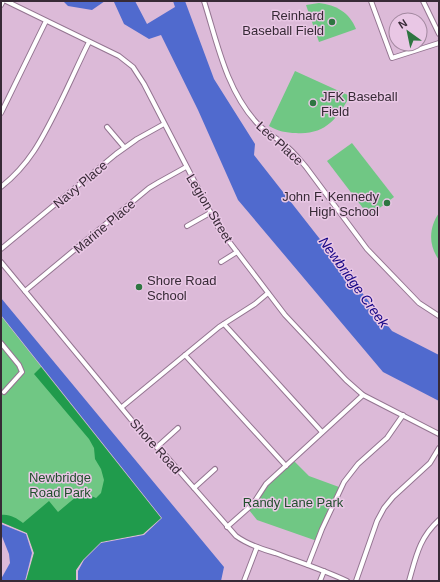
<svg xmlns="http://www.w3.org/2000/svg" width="440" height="582" font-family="Arial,sans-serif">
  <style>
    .green { fill: #70c784 }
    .forest { fill: #209b4c }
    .water { fill: #506ace }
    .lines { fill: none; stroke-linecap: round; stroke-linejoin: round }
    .street-casing { stroke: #947591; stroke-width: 6 }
    .street { stroke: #fff; stroke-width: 4 }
    .poi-dot { fill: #2e7541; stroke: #e9c7e5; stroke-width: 1.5 }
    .labels { text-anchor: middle; stroke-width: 3; stroke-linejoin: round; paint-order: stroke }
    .poi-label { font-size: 13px; fill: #372a36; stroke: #e9c7e5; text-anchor: end }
    .street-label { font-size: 13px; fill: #372a36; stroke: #e9c7e5 }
    .park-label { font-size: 13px; fill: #224f2d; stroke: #e9c7e5 }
    .water-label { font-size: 14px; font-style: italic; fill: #140486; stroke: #e9c7e5 }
  </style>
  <rect width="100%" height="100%" fill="#dcbad8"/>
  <!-- green -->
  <g class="green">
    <path d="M319,3c17,2 30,9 37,26l-37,13 -13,-37z"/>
    <path d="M295,71l55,25c-13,23 -25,39 -54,37 -10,0 -18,-2 -27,-7z"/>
    <polygon points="352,143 394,197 369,216 327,161"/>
    <path d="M439,213v47c-11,-15 -10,-33 0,-47z"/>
    <polygon points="1,316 161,518 143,534 101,542 83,559 76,570 76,581 26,581 34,553 27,533 1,522"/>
    <polygon points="294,461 309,476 339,487 317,541 257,520 249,510 267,484"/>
  </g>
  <!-- forest -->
  <path class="forest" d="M41,367l120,151 -18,16 -42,8 -18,18 -7,10v11h-50l8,-28 -7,-20 -26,-11v-7c9,-1 15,3 22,8l26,-22 9,11 25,-21 6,4 7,3 5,-5 3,-13 -3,-11 -6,-10 -1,-11 -5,-9 -55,-65z"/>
  <!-- water -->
  <g class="water">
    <polygon points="63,1 105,1 92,10 68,6"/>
    <polygon points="112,1 135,1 147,24 175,7 173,1 185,1 214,79 255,144 254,155 392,331 439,355 439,401 383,372 238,200 198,110 161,35 149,39 124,24 114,2"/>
    <polygon points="1,298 224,567 221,581 78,581 78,571 84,560 101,543 144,535 162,518 1,315"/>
    <polygon points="1,524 26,534 32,553 25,581 2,581 1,579 10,563 9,554 1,534"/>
  </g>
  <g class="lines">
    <!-- street casing -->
    <g class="street-casing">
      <g id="street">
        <polyline points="6,1 119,56 133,67 144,84 218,227 285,315 346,380 363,395 439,434"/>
        <path d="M204,1c13,41 22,88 52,121 8,9 19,15 29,23 8,6 14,14 21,22l61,82 52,54 20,13"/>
        <polyline points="371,1 392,58 439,43"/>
        <polyline points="423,1 439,34"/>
        <polyline points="1,5 3,1"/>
        <polyline points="1,113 46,21"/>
        <polyline points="107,127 124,147"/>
        <path d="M1,187c30,-24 42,-50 59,-84 10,-20 19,-41 29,-61"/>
        <polyline points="187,226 210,213"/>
        <polyline points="1,249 116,154 137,139 164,124"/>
        <path d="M1,262l142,172 23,22 70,80c11,8 25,13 39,17 24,9 49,17 72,28"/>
        <polyline points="221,262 237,252"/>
        <polyline points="25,291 149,188 159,182 186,167"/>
        <polyline points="224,324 322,432"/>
        <polyline points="1,343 19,365 22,372 4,392"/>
        <polyline points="185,355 286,466"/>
        <polyline points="122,407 219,327 255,304 268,293"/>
        <polyline points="157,447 178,428"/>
        <polyline points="194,488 215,469"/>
        <polyline points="227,527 253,504 266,484 363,395"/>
        <polyline points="308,565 322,529 344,482 358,464 387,438 403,415"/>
        <polyline points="244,581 257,547"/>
        <polyline points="320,581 324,571"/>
        <polyline points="356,581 377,521 384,508 393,497 430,463 439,448"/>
        <path d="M409,581c7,-24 10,-43 30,-61"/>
      </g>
    </g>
    <!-- street -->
    <use href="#street" class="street"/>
  </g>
  <!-- markers -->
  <g class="poi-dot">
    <circle cx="332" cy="22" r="4"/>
    <circle cx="313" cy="103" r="4"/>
    <circle cx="387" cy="203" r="4"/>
    <circle cx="139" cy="287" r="4"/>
  </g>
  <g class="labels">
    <!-- poi labels -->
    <g class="poi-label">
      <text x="324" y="20">Reinhard<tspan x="324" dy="15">Baseball Field</tspan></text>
      <text x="321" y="101" text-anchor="start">JFK Baseball<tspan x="321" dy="15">Field</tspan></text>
      <text x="379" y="201">John F. Kennedy<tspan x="379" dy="15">High School</tspan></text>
      <text x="147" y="285" text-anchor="start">Shore Road<tspan x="147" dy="15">School</tspan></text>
    </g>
    <!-- street labels -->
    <g class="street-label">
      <text transform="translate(280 143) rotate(42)" y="5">Lee Place</text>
      <text transform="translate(80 184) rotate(-40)" y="5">Navy Place</text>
      <text transform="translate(210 208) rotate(59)" y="5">Legion Street</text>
      <text transform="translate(104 226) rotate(-40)" y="5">Marine Place</text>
      <text transform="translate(156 446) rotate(48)" y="5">Shore Road</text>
    </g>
    <!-- park labels -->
    <g class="park-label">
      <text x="60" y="482">Newbridge<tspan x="60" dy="15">Road Park</tspan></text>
      <text x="293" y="507">Randy Lane Park</text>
    </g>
    <!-- water labels -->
    <g class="water-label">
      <text transform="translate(354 282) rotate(54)" y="5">Newbridge Creek</text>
    </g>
  </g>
  <!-- border -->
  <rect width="440" height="582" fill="none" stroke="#372a36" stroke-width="4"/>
  <!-- north arrow -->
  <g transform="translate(408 32) rotate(327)"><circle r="19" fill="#e9c7e5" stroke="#a2889f"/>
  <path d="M0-3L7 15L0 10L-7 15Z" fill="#2e7541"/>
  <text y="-6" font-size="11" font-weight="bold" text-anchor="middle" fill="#372a36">N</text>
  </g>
</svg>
